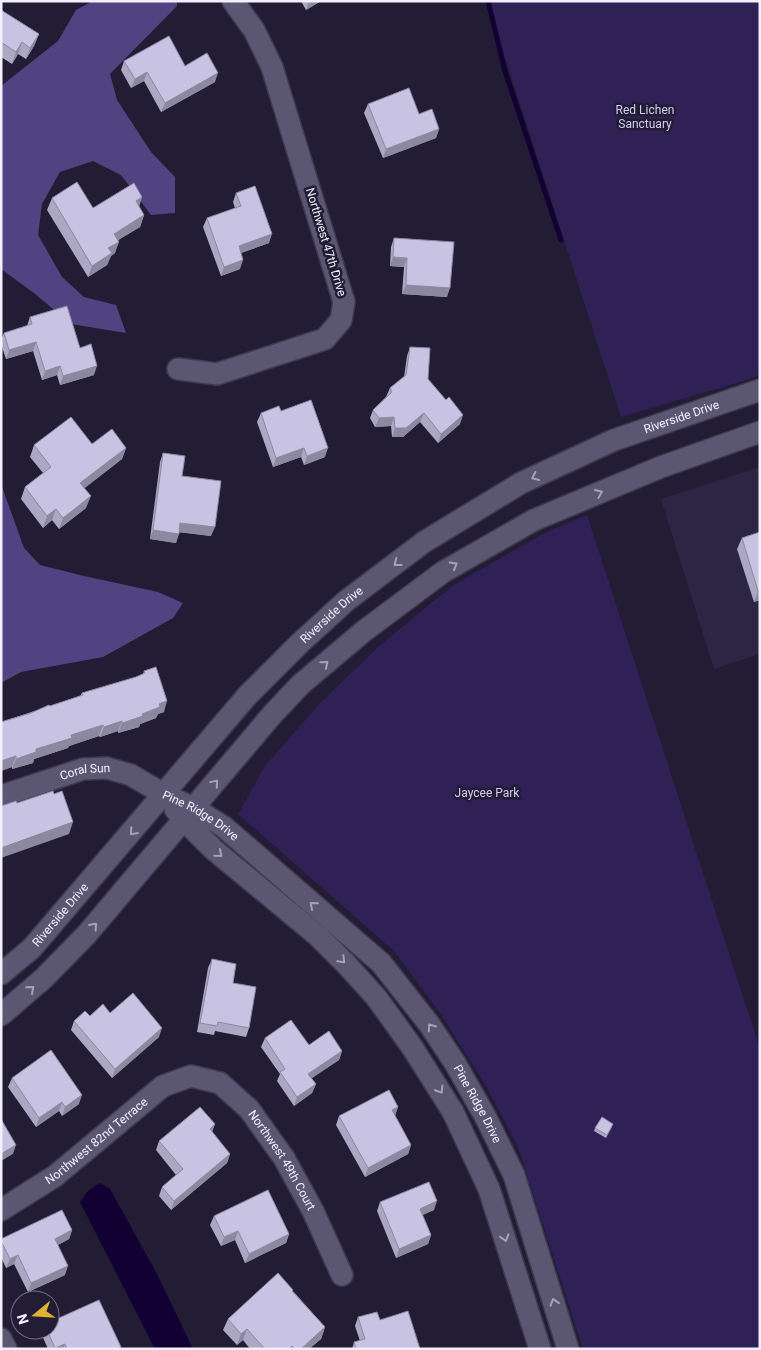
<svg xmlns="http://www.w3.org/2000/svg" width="761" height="1350" font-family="Roboto,sans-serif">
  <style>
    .built { fill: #2c2544 }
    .green { fill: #2f2056 }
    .forest { fill: #514381 }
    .water { fill: #120033 }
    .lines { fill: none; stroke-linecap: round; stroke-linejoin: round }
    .stream { stroke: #120033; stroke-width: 5 }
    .minor-casing { stroke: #3f394e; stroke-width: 24 }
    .minor { stroke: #5b5672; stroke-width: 21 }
    .wall { fill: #aca8c3 }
    .shaded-wall { fill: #8c889f }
    .building { fill: #c8c3e3; stroke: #8c889f }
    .oneway { stroke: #a6a3b8 }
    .labels { text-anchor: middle; stroke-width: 5; stroke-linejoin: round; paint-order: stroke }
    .park-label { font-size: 12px; fill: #d2ccf2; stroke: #221d35 }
    .street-label { font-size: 12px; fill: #f2f0fd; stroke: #221d35 }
  </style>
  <rect width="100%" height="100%" fill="#221d35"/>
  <!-- built -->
  <polygon class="built" points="760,467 760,654 714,669 661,499"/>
  <!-- green -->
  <g class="green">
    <polygon points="487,1 760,1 760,375 740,382 621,417"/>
    <polygon points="587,515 760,1049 760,1349 583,1349 518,1147 486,1086 440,1013 394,951 238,814 265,766 321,702 378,647 452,586 544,533"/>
  </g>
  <!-- forest -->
  <g class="forest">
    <polygon points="93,1 177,1 177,6 110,74 117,100 151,152 175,177 175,213 151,215 121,175 93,161 60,172 42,204 38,235 62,277 84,297 116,305 126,333 71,324 34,293 1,269 1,86 58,41 76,10"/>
    <polygon points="1,484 24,548 40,565 84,576 158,592 183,603 173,618 103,657 21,672 1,683"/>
  </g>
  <!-- water -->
  <polygon class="water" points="100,1183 110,1189 157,1274 193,1349 155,1349 80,1202 88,1191"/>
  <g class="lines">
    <!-- stream -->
    <polyline class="stream" points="488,1 505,71 561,240"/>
    <!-- minor casing -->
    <g class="minor-casing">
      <g id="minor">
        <polyline points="178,369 217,374 325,339 341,320 344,302 272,67 254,30 233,1"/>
        <path id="s1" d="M1,796l82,-27 24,-1 24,7 34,20 29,13 30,19 157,136 48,61 26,39 31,55 28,57 54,174"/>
        <polyline points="175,809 184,820 213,849 318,936 346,964 376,997 412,1047 453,1112 489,1189 540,1349"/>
        <path id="s2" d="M1,974l31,-26 215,-252 53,-53 46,-42 78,-59 97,-59 93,-43 146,-50"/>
        <polyline points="1,1015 44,978 87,934 271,716 300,685 364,631 443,572 534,520 661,467 760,432"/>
        <path id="s3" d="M1,1210l54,-34 108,-90 28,-10 29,7 29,26 35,49 29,53 29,64"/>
        <polyline points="1,1339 6,1349"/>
      </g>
    </g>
    <!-- minor -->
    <use href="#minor" class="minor"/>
  </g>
  <!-- wall -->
  <g class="wall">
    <polygon points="301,1 321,1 306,10"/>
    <polygon points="1,10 39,34 34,46 26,59 18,54 12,64 1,57"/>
    <polygon points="124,61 185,66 215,82 161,112 144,81 131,88 121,70"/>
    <polygon points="368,104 439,129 436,138 383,158 364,113"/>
    <polygon points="236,193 269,243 241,253 240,269 221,276 203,227 207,218 235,208 233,202"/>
    <polygon points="142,197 139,206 144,215 140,227 118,240 115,253 111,256 107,265 88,277 47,210 52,198 93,208"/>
    <polygon points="394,238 447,297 402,294 404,267 390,266 391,247"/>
    <polygon points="30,317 80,348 94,375 60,385 57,375 42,380 33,351 6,359 1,344 1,340 4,333 27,326"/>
    <polygon points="410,347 428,379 460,424 438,443 420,422 403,437 392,437 391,426 375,427 370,418 373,410 386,397 390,388 404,377 407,356"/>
    <polygon points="281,411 325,457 304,465 301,457 273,467 257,422 261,413"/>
    <polygon points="92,444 126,448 122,459 84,488 86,508 59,529 52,520 43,528 21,499 25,487 43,473 30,457 34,445"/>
    <polygon points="163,453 182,476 211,536 179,532 176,543 150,539 160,462"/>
    <polygon points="760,532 760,600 754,602 737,549 742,538"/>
    <polygon points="144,671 164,712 158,714 156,718 140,724 139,727 118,733 118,731 100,737 99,736 69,746 68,748 34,759 33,763 12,769 12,767 1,771 1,722 80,696 82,693 136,677 143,674"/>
    <polygon points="212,959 233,983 249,1028 246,1037 215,1031 214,1035 197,1032 208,968"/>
    <polygon points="110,1013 159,1037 112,1078 71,1030 74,1021 90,1016"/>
    <polygon points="265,1038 309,1045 342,1051 339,1060 311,1078 316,1084 312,1093 294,1106 277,1081 280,1074 261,1047"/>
    <polygon points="12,1078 79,1104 62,1116 59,1111 36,1127 8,1087"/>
    <polygon points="398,1107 395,1115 411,1145 408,1154 365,1177 336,1125 339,1116"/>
    <polygon points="215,1124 212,1132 230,1154 227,1163 171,1210 159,1196 162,1187 176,1175 156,1150 159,1141"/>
    <polygon points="612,1127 606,1138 594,1131 595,1128"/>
    <polygon points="380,1202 434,1210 422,1215 431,1235 428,1244 396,1258 377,1211"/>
    <polygon points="214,1216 289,1234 286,1243 245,1263 235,1240 221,1246 210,1225"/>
    <polygon points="72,1230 69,1239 58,1245 65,1275 28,1292 14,1264 6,1268 1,1257 1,1239"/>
    <polygon points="293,1291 325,1327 321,1339 309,1349 250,1349 243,1340 237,1345 223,1330 228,1319"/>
    <polygon points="358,1317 380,1320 420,1349 352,1349 354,1342 360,1341 355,1326"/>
    <polygon points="42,1330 50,1330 120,1349 48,1349 41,1333"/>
  </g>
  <!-- shaded-wall -->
  <g class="shaded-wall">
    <polygon points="309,1 321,1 306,10"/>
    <polygon points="39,34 34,46 26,59 30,48"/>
    <polygon points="22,42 18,54 12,64 16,52"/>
    <polygon points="147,72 144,81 131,88 135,79"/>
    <polygon points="218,73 215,82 161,112 165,103"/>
    <polygon points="439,129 436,138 383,158 386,149"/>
    <polygon points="142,197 138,209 136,201"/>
    <polygon points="144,215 140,227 110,245 114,234"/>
    <polygon points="272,234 269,243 235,255 239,246"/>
    <polygon points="119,242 115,253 111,256 107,265 88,277 92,266 108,248"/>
    <polygon points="393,257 407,258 404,267 390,266"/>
    <polygon points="243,260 240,269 221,276 224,267"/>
    <polygon points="406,285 450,288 447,297 402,294"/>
    <polygon points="36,342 33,351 6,359 9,350"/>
    <polygon points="60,366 57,375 42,380 45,371"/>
    <polygon points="97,366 94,375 60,385 63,376"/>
    <polygon points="424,413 420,422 403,437 392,437 395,428"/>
    <polygon points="463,415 460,424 438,443 441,434"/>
    <polygon points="394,417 391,426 375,427 379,418"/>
    <polygon points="126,448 122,459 76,495 80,483"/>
    <polygon points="304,448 301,457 273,467 276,458"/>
    <polygon points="328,448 325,457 304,465 307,456"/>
    <polygon points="91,496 86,508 59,529 63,518"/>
    <polygon points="56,509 52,520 43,528 47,516"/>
    <polygon points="180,523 215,527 211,536 177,532"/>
    <polygon points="153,530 179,534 176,543 150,539"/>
    <polygon points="760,590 760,600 754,602 758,591"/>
    <polygon points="167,701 164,712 158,714 156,718 140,724 139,727 118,733 122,723 142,714 159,704"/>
    <polygon points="122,721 118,731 100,737 104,727"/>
    <polygon points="103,725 99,736 69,746 68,748 34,759 33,763 12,769 16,759 36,749 71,735"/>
    <polygon points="16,756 12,767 1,771 1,761"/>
    <polygon points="73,822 69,834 1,858 1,848"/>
    <polygon points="162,1028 159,1037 112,1078 115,1069"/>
    <polygon points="342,1051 339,1060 305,1083 308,1074"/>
    <polygon points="316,1084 312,1093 294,1106 297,1097"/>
    <polygon points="82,1095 79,1104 62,1116 65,1107"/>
    <polygon points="62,1102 59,1111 36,1127 39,1118"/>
    <polygon points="398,1107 395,1116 392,1110"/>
    <polygon points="215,1124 211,1133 210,1129"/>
    <polygon points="16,1145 13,1154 1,1161 1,1154"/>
    <polygon points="411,1145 408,1154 365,1177 368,1168"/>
    <polygon points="230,1154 227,1163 171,1210 174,1201"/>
    <polygon points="437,1201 434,1210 416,1218 420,1209"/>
    <polygon points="72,1230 69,1239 52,1248 55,1239"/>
    <polygon points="238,1231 235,1240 221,1246 224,1237"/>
    <polygon points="289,1234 286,1243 245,1263 249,1254"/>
    <polygon points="431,1235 428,1244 396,1258 399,1249"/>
    <polygon points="18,1255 14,1264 6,1268 10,1259"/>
    <polygon points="68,1266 65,1275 28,1292 31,1283"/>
    <polygon points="325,1327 321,1339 309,1349 301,1349"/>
    <polygon points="247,1329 243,1340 237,1345 241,1334"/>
    <polygon points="65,1344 63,1349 55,1349 55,1348"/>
  </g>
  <!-- building -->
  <g class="building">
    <polygon points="1,10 39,34 30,48 22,42 16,52 1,42"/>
    <polygon points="169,36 185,66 207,53 218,73 165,103 147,72 135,79 124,61"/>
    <polygon points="409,88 419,114 432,109 439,129 386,149 368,104"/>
    <polygon points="77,182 93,208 134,183 142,197 136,201 144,215 114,234 119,242 108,248 112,253 92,266 52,198"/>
    <polygon points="255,186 272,234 239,246 243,260 224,267 207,218 241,206 236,193"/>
    <polygon points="394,238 454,242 450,288 406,285 407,258 393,257"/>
    <polygon points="67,306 80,348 91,344 97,366 63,376 60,366 45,371 36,342 9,350 4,333 32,324 30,317"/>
    <polygon points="410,347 430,348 428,379 446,400 449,397 463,415 441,434 424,413 406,428 395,428 394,417 379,418 373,410 392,392 390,388 406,375"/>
    <polygon points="311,400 328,448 307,456 304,448 276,458 261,413 279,406 281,411"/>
    <polygon points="71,417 92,444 112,429 126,448 80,483 91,496 63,518 56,509 47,516 25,487 51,467 34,445"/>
    <polygon points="163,453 185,456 182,476 221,481 215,527 180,523 179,534 153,530"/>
    <polygon points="760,532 760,590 758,591 742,538"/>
    <polygon points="156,667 167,701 159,704 160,707 142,714 143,716 122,723 122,721 104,727 103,725 71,735 72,738 36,749 36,752 16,759 16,756 1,761 1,722 31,713 49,705 50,706 83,695 82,693 136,677 145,673 144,671"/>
    <polygon points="53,791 54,794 62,791 73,822 1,848 1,806 16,801 17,803"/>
    <polygon points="212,959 236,964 233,983 256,987 249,1028 218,1022 217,1026 200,1023"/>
    <polygon points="133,993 162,1028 115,1069 74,1021 85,1011 90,1016 103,1004 110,1013"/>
    <polygon points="291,1020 309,1045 329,1031 342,1051 308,1074 316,1084 297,1097 280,1072 285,1069 265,1038"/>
    <polygon points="51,1050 82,1095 65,1107 62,1102 39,1118 12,1078"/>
    <polygon points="389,1090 398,1107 392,1110 411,1145 368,1168 339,1116"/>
    <polygon points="200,1107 215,1124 210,1129 230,1154 174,1201 162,1187 183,1169 159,1141"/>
    <polygon points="602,1117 613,1124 607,1135 595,1128"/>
    <polygon points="1,1119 16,1145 1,1154"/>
    <polygon points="429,1182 437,1201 420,1209 431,1235 399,1249 380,1202"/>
    <polygon points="268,1190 289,1234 249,1254 238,1231 224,1237 214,1216"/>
    <polygon points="62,1210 72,1230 55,1239 68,1266 31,1283 18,1255 10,1259 1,1241 1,1239"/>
    <polygon points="278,1273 293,1290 292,1291 325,1327 301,1349 295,1349 292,1346 289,1349 265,1349 247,1329 241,1334 228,1319"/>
    <polygon points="99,1300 121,1347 118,1349 67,1349 65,1344 55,1348 47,1330 50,1330 50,1322"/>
    <polygon points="408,1311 420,1349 356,1349 354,1342 365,1339 358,1317 377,1312 380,1320"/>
  </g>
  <!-- one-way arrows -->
  <defs><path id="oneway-chevron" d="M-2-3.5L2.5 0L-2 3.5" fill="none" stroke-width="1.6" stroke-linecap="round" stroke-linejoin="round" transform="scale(1.25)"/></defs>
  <g class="oneway">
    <use href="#oneway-chevron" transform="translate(535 477) rotate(155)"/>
    <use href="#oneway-chevron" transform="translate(599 493) rotate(-23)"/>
    <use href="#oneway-chevron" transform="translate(397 563) rotate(143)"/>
    <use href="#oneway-chevron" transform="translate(454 565) rotate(-30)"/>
    <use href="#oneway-chevron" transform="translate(325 664) rotate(-40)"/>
    <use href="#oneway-chevron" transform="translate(215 783) rotate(-50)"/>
    <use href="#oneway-chevron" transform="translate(133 832) rotate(131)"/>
    <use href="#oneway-chevron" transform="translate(219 854) rotate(40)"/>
    <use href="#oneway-chevron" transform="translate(313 905) rotate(-139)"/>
    <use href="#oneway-chevron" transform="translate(94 926) rotate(-49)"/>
    <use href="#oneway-chevron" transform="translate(342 960) rotate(45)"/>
    <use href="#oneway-chevron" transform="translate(31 989) rotate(-41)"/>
    <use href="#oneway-chevron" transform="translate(431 1027) rotate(-125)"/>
    <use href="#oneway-chevron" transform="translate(440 1090) rotate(58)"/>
    <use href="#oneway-chevron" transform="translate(505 1238) rotate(73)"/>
    <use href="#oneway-chevron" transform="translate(554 1302) rotate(-107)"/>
  </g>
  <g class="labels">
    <!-- park labels -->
    <g class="park-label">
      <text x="645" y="114">Red Lichen<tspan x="645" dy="14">Sanctuary</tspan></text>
      <text x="487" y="797">Jaycee Park</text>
    </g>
    <!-- street labels -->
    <g class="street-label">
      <text transform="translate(326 242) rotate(73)" y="4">Northwest 47th Drive</text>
      <text dy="4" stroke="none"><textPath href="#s2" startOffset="894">Riverside Drive</textPath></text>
      <text dy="4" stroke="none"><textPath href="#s2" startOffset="489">Riverside Drive</textPath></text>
      <text dy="4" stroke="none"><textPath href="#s1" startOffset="88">Coral Sun</textPath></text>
      <text dy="4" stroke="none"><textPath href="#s1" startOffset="216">Pine Ridge Drive</textPath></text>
      <text dy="4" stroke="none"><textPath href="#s2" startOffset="84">Riverside Drive</textPath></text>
      <text dy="4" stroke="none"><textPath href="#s1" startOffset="621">Pine Ridge Drive</textPath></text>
      <text dy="4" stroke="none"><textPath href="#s3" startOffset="118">Northwest 82nd Terrace</textPath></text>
      <text dy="4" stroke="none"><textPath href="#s3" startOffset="364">Northwest 49th Court</textPath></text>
    </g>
  </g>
  <!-- border -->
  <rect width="761" height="1350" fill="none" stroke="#f2f0fd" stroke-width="5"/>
  <!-- north arrow -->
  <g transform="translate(35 1315) rotate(252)"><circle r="24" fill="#221d35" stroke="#757185"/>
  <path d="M0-4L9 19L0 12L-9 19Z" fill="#ddb133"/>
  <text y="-8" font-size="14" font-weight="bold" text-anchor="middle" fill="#f2f0fd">N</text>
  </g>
</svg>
